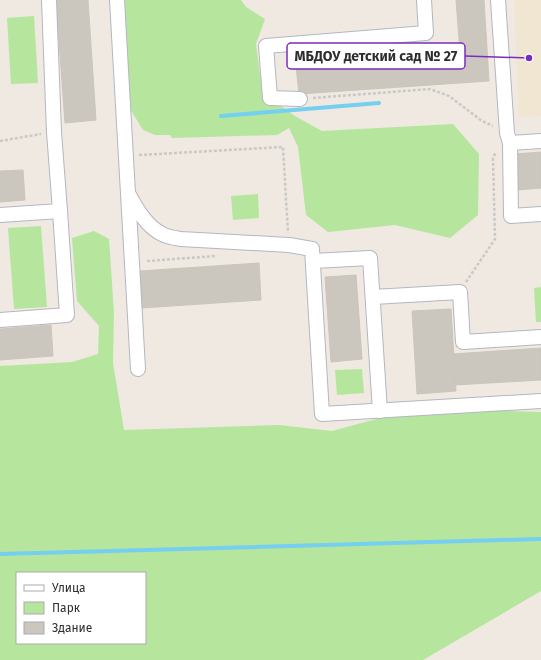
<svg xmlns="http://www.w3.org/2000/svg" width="541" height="660" font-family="'Fira Sans',sans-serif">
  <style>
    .education { fill: #f0e6d1 }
    .green { fill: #b6e59e; fill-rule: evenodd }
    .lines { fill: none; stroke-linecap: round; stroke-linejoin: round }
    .stream { stroke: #75cff0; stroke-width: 4 }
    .building { fill: #cbc7bf; stroke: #cbc5ba }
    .minor-casing { stroke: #b4b7c1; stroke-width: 16 }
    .path { stroke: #c9c9c9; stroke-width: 2.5; stroke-dasharray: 3 2; stroke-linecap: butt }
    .minor { stroke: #fff; stroke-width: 14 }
    .leader { fill: none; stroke: #7b2cbf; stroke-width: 1.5 }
    .callout-dot { fill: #7b2cbf; stroke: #fff; stroke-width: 1.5 }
    .callout { fill: #fff; stroke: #7b2cbf; stroke-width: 1.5 }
    .callout-label { font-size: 14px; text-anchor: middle; font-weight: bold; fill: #2e2e2e }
  </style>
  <rect width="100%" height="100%" fill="#efe9e1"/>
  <!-- education -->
  <polygon class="education" points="514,0 541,0 541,116 519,117"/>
  <!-- green -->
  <g class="green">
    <polygon points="126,0 241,0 246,7 265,19 256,44 260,75 274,101 295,116 322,131 453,124 479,154 478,215 450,238 395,225 328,232 306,215 298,147 289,128 277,135 172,138 170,135 155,135 143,130 122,96 124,3"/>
    <polygon points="34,16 38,83 11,84 7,18"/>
    <polygon points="258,194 259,218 233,220 231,196"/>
    <polygon points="41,226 47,307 14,309 8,228"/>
    <path d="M94,231l15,8 5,74 -1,50 11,67 155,-5 53,6 48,-13 65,-6 33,-2 63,2v179l-118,69h-423v-294l72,-4 26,-8 1,-28 -22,-25 -5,-63zM17,573h128v70h-128z"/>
    <polygon points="541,287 541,322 536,322 534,288"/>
    <polygon points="362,369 364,393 337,395 335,370"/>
  </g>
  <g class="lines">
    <!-- stream -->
    <g class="stream">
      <polyline points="221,116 379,103"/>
      <polyline points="0,554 541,539"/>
    </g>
  </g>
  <!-- building -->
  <g class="building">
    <polygon points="56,0 88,0 96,120 65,123"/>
    <polygon points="456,0 484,0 489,81 299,94 296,66 460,53"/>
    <polygon points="541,152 541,188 518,190 515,154"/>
    <polygon points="23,170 25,200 0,202 0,171"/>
    <polygon points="259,263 261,300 142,308 140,271"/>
    <polygon points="356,275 362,359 331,362 325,277"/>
    <polygon points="451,309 456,391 417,394 412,311"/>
    <polygon points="51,325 53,356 0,360 0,329"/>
    <polygon points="541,348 541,380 455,385 453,354"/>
  </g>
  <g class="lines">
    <!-- minor casing -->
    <g class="minor-casing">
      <g id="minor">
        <polyline points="117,0 138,369"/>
        <polyline points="498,0 507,133 510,143 511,216 541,214"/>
        <polyline points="300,99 270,98 266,46 426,33 424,0"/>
        <polyline points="510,143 541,141"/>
        <path d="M128,193c8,15 18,33 34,41 5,3 13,4 19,5l108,6 23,4 10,165 219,-13"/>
        <polyline points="0,215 60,211 54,132 49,0"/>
        <polyline points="313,261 370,258 380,411"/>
        <polyline points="373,297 460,292 463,342 541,337"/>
        <polyline points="0,320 67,315 60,211"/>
      </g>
    </g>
    <!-- path -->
    <g class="path">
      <polyline points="313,98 430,89 449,96 482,121 493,126"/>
      <polyline points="0,141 41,134"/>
      <polyline points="139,155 283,147 288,233"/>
      <polyline points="147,261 216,256"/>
      <polyline points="466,282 495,239 493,158 496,152"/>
    </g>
    <!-- minor -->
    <use href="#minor" class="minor"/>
  </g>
  <!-- callouts -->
  <path class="leader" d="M529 58L465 56"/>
  <circle class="callout-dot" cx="529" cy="58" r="4"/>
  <rect class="callout" x="287" y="43" width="178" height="26" rx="4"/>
  <g class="callout-label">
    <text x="376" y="61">МБДОУ детский сад № 27</text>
  </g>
  <!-- legend -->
  <rect x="16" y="572" width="130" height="72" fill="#ffffff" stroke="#ababab"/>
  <rect x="24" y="585" width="20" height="6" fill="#ffffff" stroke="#ababab"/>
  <text x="52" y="592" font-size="12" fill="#2e2e2e">Улица</text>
  <rect x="24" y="602" width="20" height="12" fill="#b6e59e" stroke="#ababab"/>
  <text x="52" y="612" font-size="12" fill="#2e2e2e">Парк</text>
  <rect x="24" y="622" width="20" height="12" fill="#cbc7bf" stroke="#ababab"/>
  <text x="52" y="632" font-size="12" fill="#2e2e2e">Здание</text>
</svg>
